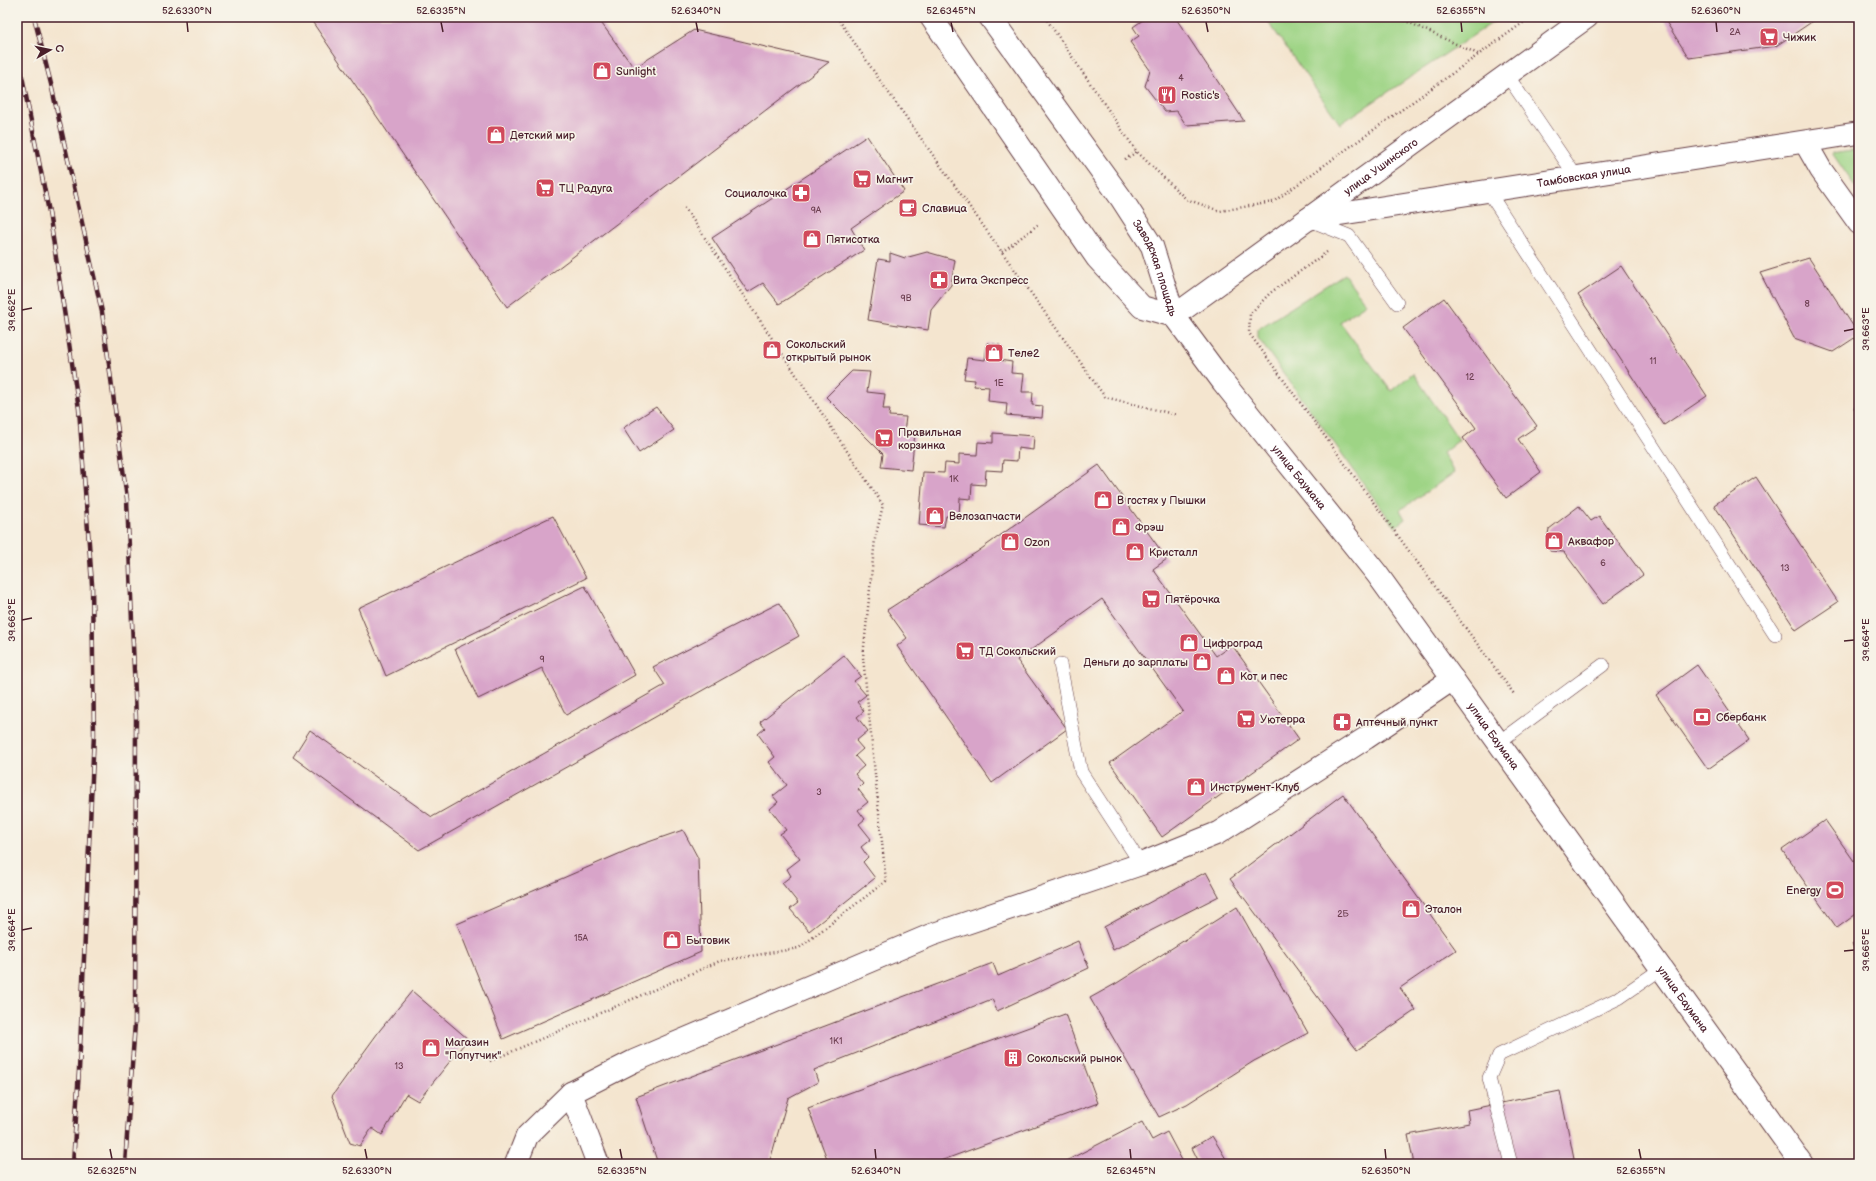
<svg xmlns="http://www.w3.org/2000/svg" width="1876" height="1181" font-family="'Balsamiq Sans',sans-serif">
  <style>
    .green { fill: #9ed485; stroke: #747a58 }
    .building { fill: #d8a4c9 }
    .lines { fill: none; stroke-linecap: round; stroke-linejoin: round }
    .lane-casing { stroke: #643d44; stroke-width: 14 }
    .street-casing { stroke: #643d44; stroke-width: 24 }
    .secondary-casing { stroke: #643d44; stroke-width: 24 }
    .primary-casing { stroke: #643d44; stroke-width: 24 }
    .path { stroke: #643d44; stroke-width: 2.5; stroke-dasharray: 1 3; stroke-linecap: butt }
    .lane { stroke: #fff; stroke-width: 13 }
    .street { stroke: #fff; stroke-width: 22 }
    .secondary { stroke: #fff; stroke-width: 22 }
    .primary { stroke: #fff; stroke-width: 22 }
    .rail-casing { stroke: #4a1f2b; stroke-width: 4.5 }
    .rail { stroke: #f7f3e8; stroke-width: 3; stroke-dasharray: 9; stroke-linecap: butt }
    .ticks { fill: none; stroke: #4a1f2b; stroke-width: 1.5 }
    .labels { text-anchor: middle; stroke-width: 3.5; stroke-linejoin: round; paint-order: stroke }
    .number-label { font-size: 9px; fill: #6e4052 }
    .poi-label { font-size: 11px; fill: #4a1f2b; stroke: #f7f3e8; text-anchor: start }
    .street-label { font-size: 11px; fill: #4a1f2b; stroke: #f7f3e8 }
    .neatline { fill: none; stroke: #4a1f2b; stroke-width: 1.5 }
    .ticks-label { font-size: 10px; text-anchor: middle; fill: #4a1f2b }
  </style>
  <rect width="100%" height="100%" fill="#f7f3e8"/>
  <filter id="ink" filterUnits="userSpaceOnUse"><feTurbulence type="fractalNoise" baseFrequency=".025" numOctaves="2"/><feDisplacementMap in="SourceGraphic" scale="8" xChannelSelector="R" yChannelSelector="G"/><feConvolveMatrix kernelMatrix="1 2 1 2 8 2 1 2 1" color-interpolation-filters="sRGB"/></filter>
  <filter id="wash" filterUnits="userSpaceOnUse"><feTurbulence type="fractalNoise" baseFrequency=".012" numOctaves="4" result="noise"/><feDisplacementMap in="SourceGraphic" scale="16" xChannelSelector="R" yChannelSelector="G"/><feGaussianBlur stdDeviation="0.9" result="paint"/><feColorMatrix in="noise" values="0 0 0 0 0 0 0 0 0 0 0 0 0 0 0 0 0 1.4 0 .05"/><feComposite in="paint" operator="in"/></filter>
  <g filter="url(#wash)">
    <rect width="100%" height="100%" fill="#f4e5cf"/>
    <!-- green -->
    <g class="green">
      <polygon points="1265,17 1501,17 1340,124"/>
      <polygon points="1859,149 1859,192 1832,153"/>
      <polygon points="1344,274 1366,304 1340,322 1391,391 1413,373 1459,440 1443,453 1454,473 1400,510 1405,519 1395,527 1258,338 1258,329"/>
    </g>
    <g id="blocks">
      <!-- building -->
      <g class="building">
        <polygon points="309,17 597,17 634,68 694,30 829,62 507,307"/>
        <polygon points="1147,17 1175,17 1244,121 1186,125 1177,111 1165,112 1145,86 1150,70 1130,42 1139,36 1133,27"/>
        <polygon points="1663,17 1819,17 1776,46 1689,58"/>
        <polygon points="867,136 904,191 851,228 864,250 779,304 763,283 748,292 712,238"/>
        <polygon points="927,252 955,260 951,285 931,310 928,330 868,320 878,259 890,261 890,253 905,258"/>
        <polygon points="1809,258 1859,335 1833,352 1794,338 1760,273"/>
        <polygon points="1621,266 1707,396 1664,425 1578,295"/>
        <polygon points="1444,298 1537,426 1518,439 1541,472 1506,498 1463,438 1476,428 1403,328"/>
        <polygon points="987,343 1000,345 999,360 1012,362 1011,373 1024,374 1022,392 1033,392 1032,405 1043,406 1042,418 1006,415 1007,403 988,401 989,387 974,386 975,380 964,379 967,358 985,360"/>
        <polygon points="852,371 870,372 867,392 885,394 883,409 890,409 889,416 906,417 904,432 915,433 911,470 881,467 883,454 826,397"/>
        <polygon points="1859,405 1859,416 1854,408"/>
        <polygon points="656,407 674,430 639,453 623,428"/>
        <polygon points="993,433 1034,436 1033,450 1018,448 1017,461 1003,460 1002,471 986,470 985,485 972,484 971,499 960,498 959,516 946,516 944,527 919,525 923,472 944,473 945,463 959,464 959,454 977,455 978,442 993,443"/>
        <polygon points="1099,465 1167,559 1153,569 1216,656 1232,645 1299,739 1162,837 1110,763 1183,711 1102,599 1017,660 1067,729 992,783 897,646 907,638 887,610 977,552"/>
        <polygon points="1756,477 1838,602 1796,630 1714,505"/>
        <polygon points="1579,506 1591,521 1599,516 1643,575 1603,604 1564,552 1550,551 1546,544 1549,529"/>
        <polygon points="553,516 586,578 386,676 358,608"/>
        <polygon points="585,586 635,675 566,715 542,668 478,699 455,649"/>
        <polygon points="779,603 799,636 419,850 293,757 310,730 432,817 665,685 653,667"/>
        <polygon points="844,655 861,676 854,681 866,695 857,702 864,711 857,717 868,731 856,741 863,749 855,756 864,766 855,774 863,784 858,789 868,802 858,810 865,819 859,824 871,839 861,847 868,857 863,862 875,878 809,931 790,909 798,903 782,883 791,876 787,869 800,859 780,834 786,830 770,809 778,802 773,796 787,785 769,762 775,757 758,734 765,728 760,722"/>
        <polygon points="1697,665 1749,740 1708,769 1656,695"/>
        <polygon points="1343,794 1456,950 1400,988 1416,1010 1357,1050 1230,879"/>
        <polygon points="1825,820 1859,868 1859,912 1837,928 1782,850"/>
        <polygon points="683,830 698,858 701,952 503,1039 457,924 637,846"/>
        <polygon points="1206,872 1219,896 1113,950 1104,927"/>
        <polygon points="1237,907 1308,1033 1254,1061 1187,1104 1159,1117 1090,998 1117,983"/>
        <polygon points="1859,940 1859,957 1852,944"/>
        <polygon points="1078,941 1089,968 997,1011 992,999 814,1070 818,1082 788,1098 769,1164 658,1164 636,1097 993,963 998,976"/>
        <polygon points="412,991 468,1039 418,1101 406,1094 382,1135 372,1128 360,1146 350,1143 332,1096 380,1030"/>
        <polygon points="1065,1014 1098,1103 932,1164 829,1164 808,1108"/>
        <polygon points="1560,1091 1574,1159 1548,1164 1414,1164 1408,1135 1469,1123 1467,1110"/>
        <polygon points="1142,1122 1152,1140 1167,1132 1184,1164 1060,1164"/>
        <polygon points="1212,1136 1217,1144 1229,1164 1200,1164 1192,1148"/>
      </g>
    </g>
  </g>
  <g filter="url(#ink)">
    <use href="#blocks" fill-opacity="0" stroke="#643d44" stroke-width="1"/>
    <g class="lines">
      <!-- lane casing -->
      <g class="lane-casing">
        <g id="lane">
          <polyline points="1507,75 1577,178"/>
          <polyline points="1488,191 1775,635"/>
          <polyline points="1312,221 1349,236 1397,303"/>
          <polyline points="1060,664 1081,772 1141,864"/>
          <polyline points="1499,742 1603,665"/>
          <polyline points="1511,1164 1489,1078 1499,1055 1619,998 1661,969"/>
        </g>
      </g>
      <!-- street casing -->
      <g class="street-casing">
        <g id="street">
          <polyline points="1805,142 1821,170 1859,223"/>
          <path id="s1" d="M1308,219l551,-86"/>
          <polyline points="516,1164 527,1136 571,1093"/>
          <polyline points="598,1164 571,1093 634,1061 931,935 1141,864 1218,833 1366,738 1453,679"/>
        </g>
      </g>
      <!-- secondary casing -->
      <g class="secondary-casing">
        <g id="secondary">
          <path id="s2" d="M1174,316l413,-299"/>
        </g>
      </g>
      <!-- primary casing -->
      <g class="primary-casing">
        <g id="primary">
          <polyline points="931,17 1097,258 1142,307 1174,316"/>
          <path id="s3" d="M990,17l131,181 31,48 22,70 49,66 154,192 425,590"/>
        </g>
      </g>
      <!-- path -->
      <g class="path">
        <polyline points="837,17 881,82 1105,397 1177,415"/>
        <polyline points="1045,17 1137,152 1186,199 1220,211 1273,202 1531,17"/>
        <polyline points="1397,17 1478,54"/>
        <polyline points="1125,159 1137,152"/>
        <polyline points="1002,252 1040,223"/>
        <polyline points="1327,252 1270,293 1250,314 1249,333 1514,694"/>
        <polyline points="490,1061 720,961 799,948 886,881 863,657 875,539 883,505 683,205"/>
      </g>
      <!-- lane -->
      <use href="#lane" class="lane"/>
      <!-- street -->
      <use href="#street" class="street"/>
      <!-- secondary -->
      <use href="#secondary" class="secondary"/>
      <!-- primary -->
      <use href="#primary" class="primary"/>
      <!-- rail casing -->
      <g class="rail-casing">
        <g id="rail">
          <polyline points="34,17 51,84 102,312 127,499 136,718 135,1023 125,1164"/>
          <polyline points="17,51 49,212 79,409 92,584 94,734 79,1070 73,1164"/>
        </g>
      </g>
      <!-- rail -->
      <use href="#rail" class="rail"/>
    </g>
  </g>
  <!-- ticks -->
  <path class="ticks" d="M187,22l1,10M441,22l2,10M696,22l2,10M951,22l2,10M1206,22l2,10M1461,22l1,10M1716,22l1,10M22,310l10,-2M1844,331l10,-2M22,620l10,-2M1844,641l10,-1M22,930l10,-2M1844,951l10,-1M110,1149l2,10M365,1149l2,10M620,1149l2,10M875,1149l1,10M1130,1149l1,10M1385,1149l1,10M1639,1149l2,10"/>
  <!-- icons -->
  <defs>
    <g id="supermarket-square" transform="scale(1)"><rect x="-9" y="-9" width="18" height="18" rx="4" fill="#d1495b" stroke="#f7f3e8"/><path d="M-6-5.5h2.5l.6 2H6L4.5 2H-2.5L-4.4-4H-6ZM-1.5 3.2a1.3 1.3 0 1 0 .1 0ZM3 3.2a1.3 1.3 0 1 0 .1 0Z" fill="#fff"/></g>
    <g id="shop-square" transform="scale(1)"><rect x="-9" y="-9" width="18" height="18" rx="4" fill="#d1495b" stroke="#f7f3e8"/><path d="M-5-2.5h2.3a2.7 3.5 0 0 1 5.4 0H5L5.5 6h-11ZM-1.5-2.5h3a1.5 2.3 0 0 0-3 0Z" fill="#fff"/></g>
    <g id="restaurant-square" transform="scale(1)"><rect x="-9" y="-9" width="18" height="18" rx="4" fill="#d1495b" stroke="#f7f3e8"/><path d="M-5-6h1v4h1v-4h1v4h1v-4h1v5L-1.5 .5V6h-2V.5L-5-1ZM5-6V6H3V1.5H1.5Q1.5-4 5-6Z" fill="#fff"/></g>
    <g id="pharmacy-square" transform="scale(1)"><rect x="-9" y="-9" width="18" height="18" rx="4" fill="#d1495b" stroke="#f7f3e8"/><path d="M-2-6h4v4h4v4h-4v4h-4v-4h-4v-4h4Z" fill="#fff"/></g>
    <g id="cafe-square" transform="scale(1)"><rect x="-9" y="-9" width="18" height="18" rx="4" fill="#d1495b" stroke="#f7f3e8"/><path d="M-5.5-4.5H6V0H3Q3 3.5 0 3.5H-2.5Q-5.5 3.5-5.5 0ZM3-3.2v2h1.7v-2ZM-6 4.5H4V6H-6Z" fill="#fff"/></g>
    <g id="bank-square" transform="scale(1)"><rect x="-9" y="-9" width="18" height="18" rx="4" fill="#d1495b" stroke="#f7f3e8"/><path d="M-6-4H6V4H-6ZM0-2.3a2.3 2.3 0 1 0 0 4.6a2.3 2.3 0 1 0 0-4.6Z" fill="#fff"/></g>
    <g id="stadium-square" transform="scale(1)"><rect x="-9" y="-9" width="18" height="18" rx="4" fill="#d1495b" stroke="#f7f3e8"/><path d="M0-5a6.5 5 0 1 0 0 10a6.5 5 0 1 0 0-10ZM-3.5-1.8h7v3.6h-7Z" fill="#fff"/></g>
    <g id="building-square" transform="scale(1)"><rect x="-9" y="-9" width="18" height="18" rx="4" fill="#d1495b" stroke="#f7f3e8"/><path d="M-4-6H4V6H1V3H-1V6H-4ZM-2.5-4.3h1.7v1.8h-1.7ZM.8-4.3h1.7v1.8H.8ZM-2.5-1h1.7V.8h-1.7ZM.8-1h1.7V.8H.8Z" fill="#fff"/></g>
  </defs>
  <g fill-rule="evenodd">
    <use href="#supermarket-square" x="1769" y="37"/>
    <use href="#shop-square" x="602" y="71"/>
    <use href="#restaurant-square" x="1167" y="95"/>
    <use href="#shop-square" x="496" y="135"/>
    <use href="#supermarket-square" x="862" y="179"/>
    <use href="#supermarket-square" x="545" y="188"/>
    <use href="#pharmacy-square" x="801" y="193"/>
    <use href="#cafe-square" x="908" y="208"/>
    <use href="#shop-square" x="812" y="239"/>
    <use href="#pharmacy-square" x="939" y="280"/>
    <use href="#shop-square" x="772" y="350"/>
    <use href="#shop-square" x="994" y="353"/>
    <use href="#supermarket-square" x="884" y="438"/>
    <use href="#shop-square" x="1103" y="500"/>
    <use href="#shop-square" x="935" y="516"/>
    <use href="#shop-square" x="1121" y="527"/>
    <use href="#shop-square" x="1554" y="541"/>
    <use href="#shop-square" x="1010" y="542"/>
    <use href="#shop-square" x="1135" y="552"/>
    <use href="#supermarket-square" x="1151" y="599"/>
    <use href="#shop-square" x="1189" y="643"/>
    <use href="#supermarket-square" x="965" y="651"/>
    <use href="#shop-square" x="1202" y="662"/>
    <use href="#shop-square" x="1226" y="676"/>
    <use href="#bank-square" x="1702" y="717"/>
    <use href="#supermarket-square" x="1246" y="719"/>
    <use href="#pharmacy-square" x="1342" y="722"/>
    <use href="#shop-square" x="1196" y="787"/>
    <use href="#stadium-square" x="1835" y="890"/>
    <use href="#shop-square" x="1411" y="909"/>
    <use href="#shop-square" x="672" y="940"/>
    <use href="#shop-square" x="431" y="1048"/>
    <use href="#building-square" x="1013" y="1058"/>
  </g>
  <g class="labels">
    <!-- number labels -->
    <g class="number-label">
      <text x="1735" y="35">2А</text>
      <text x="1181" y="81">4</text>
      <text x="816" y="213">9А</text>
      <text x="906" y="301">9В</text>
      <text x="1807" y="307">8</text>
      <text x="1653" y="364">11</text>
      <text x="1470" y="380">12</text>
      <text x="999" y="386">1Е</text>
      <text x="954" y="482">1К</text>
      <text x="1603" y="566">6</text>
      <text x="1785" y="571">13</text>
      <text x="542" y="662">9</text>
      <text x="819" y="795">3</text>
      <text x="1343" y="917">2Б</text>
      <text x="581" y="941">15А</text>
      <text x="836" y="1044">1К1</text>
      <text x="399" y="1069">13</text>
    </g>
    <!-- poi labels -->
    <g class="poi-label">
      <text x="1783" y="41">Чижик</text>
      <text x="616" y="75">Sunlight</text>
      <text x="1181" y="99">Rostic's</text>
      <text x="510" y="139">Детский мир</text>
      <text x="876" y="183">Магнит</text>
      <text x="559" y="192">ТЦ Радуга</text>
      <text x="787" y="197" text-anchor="end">Социалочка</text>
      <text x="922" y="212">Славица</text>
      <text x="826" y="243">Пятисотка</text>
      <text x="953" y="284">Вита Экспресс</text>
      <text x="786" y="348">Сокольский<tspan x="786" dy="13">открытый рынок</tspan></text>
      <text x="1008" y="357">Теле2</text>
      <text x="898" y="436">Правильная<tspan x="898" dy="13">корзинка</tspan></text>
      <text x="1117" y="504">В гостях у Пышки</text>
      <text x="949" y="520">Велозапчасти</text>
      <text x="1135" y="531">Фрэш</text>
      <text x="1568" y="545">Аквафор</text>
      <text x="1024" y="546">Ozon</text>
      <text x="1149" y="556">Кристалл</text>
      <text x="1165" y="603">Пятёрочка</text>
      <text x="1203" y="647">Цифроград</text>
      <text x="979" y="655">ТД Сокольский</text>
      <text x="1188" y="666" text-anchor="end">Деньги до зарплаты</text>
      <text x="1240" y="680">Кот и пес</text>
      <text x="1716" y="721">Сбербанк</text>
      <text x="1260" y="723">Уютерра</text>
      <text x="1356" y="726">Аптечный пункт</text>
      <text x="1210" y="791">Инструмент-Клуб</text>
      <text x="1821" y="894" text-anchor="end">Energy</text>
      <text x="1425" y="913">Эталон</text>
      <text x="686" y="944">Бытовик</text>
      <text x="445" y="1046">Магазин<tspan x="445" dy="13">"Попутчик"</tspan></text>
      <text x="1027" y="1062">Сокольский рынок</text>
    </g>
    <!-- street labels -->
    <g class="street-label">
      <text dy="4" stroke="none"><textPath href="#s2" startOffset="255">улица Ушинского</textPath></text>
      <text dy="4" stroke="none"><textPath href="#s1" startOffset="279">Тамбовская улица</textPath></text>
      <text dy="4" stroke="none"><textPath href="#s3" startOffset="302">Заводская площадь</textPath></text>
      <text dy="4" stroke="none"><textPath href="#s3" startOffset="558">улица Баумана</textPath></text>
      <text dy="4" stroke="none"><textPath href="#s3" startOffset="882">улица Баумана</textPath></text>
      <text dy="4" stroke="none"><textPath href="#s3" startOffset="1206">улица Баумана</textPath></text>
    </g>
  </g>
  <!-- margin -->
  <rect width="1876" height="1181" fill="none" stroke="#f7f3e8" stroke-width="44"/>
  <!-- north arrow -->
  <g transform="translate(50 50) rotate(81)" stroke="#f7f3e8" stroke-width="3" paint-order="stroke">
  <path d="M0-3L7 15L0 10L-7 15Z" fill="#4a1f2b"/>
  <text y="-6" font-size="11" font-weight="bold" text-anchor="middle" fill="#4a1f2b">С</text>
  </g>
  <rect x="22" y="22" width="1832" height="1137" class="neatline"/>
  <g class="ticks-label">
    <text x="187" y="14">52.6330°N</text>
    <text x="441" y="14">52.6335°N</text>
    <text x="696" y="14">52.6340°N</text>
    <text x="951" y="14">52.6345°N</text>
    <text x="1206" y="14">52.6350°N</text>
    <text x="1461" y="14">52.6355°N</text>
    <text x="1716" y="14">52.6360°N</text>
    <text transform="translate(11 310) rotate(-90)" y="4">39.662°E</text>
    <text transform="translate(1865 329) rotate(-90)" y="4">39.663°E</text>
    <text transform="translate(11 620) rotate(-90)" y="4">39.663°E</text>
    <text transform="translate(1865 640) rotate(-90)" y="4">39.664°E</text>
    <text transform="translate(11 930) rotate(-90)" y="4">39.664°E</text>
    <text transform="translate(1865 950) rotate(-90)" y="4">39.665°E</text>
    <text x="112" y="1174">52.6325°N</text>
    <text x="367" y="1174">52.6330°N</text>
    <text x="622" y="1174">52.6335°N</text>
    <text x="876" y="1174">52.6340°N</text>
    <text x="1131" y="1174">52.6345°N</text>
    <text x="1386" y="1174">52.6350°N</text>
    <text x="1641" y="1174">52.6355°N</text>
  </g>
</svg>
